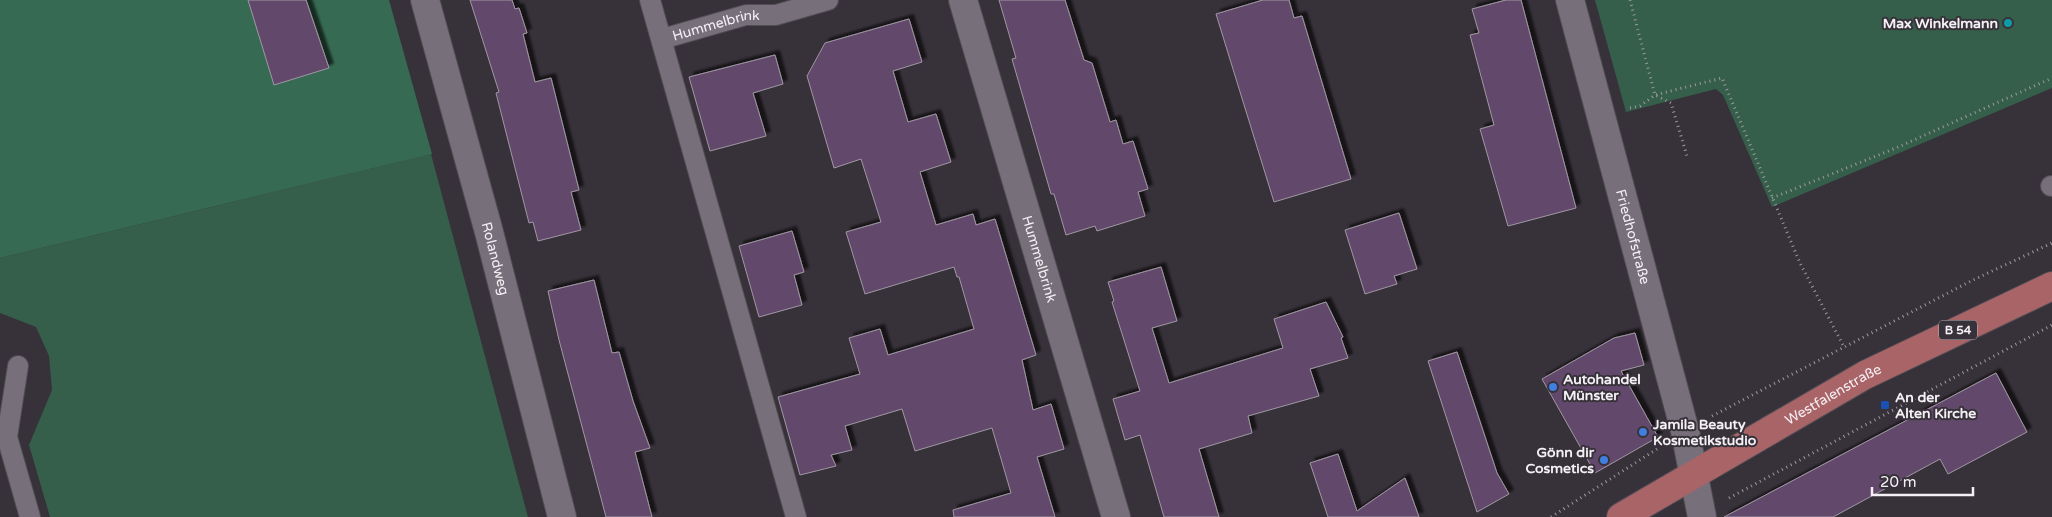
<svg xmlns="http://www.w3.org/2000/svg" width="2052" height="517" font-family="'Varela Round',sans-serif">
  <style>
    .green { fill: #355e4b }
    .forest { fill: #376a53 }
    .building { fill: #62486c; stroke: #9f98a2; filter: url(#shadow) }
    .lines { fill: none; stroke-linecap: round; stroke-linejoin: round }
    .service-casing { stroke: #514d53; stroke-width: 22 }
    .minor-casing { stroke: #514d53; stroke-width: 30 }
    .primary-casing { stroke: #514d53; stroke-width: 30 }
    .path { stroke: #9e999f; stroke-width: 3; stroke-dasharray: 1 4; stroke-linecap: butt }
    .service { stroke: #77707a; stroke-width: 20 }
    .minor { stroke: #77707a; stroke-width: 28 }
    .primary { stroke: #a96467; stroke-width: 28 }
    .culture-dot { fill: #0f9aa8; stroke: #373139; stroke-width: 2 }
    .shop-dot { fill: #3f7fe0; stroke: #373139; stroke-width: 2 }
    .transit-dot { fill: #1a4fb4; stroke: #373139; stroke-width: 2 }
    .labels { text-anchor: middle; stroke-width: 4; stroke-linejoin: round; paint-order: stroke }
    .shield { fill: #373139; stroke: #bbb7bd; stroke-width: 1 }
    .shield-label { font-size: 12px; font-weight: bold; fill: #f4f0f5 }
    .poi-label { font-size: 14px; font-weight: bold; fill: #f4f0f5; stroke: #373139; text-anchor: start }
    .street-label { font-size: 14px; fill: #f4f0f5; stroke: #373139 }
  </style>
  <defs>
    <filter id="shadow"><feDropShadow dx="4.5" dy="-4.5" stdDeviation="1" flood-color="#0009"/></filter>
  </defs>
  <rect width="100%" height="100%" fill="#373139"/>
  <!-- green -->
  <g class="green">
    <polygon points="1595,0 2052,0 2052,88 1772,207 1723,95 1716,89 1626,112"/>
    <polygon points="431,154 528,517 50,517 29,445 52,390 49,356 36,327 0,313 0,258"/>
  </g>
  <!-- forest -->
  <polygon class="forest" points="0,0 389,0 432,154 0,258"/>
  <!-- building -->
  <g class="building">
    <polygon points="248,0 306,0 329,68 274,85"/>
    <polygon points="470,0 512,0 515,9 519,8 527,33 523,34 535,82 551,78 579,190 571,192 581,230 538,241 533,222 529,223 496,93 499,92"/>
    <polygon points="999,0 1065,0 1084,60 1092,63 1110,122 1116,120 1123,144 1133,141 1148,189 1138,192 1145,216 1097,231 1095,226 1066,235 1054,194 1051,194 1012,59 1016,58"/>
    <polygon points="1263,0 1289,0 1294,18 1302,16 1351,179 1274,202 1216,14"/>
    <polygon points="1506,0 1521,0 1576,208 1508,226 1480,129 1494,125 1470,35 1479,33 1472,9"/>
    <polygon points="909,19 922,62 893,71 908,122 936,114 951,162 920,172 936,225 973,214 976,225 995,219 1036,355 1022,360 1033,410 1051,404 1064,449 1037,457 1055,517 954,517 953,510 1011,493 992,428 915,451 902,409 845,426 852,450 831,455 836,466 800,475 778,397 860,374 849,338 880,329 888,355 974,329 959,277 957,277 954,267 865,294 846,232 881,222 861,159 834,168 807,76 825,43"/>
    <polygon points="775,55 783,84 753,93 766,136 710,151 689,77"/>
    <polygon points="1399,213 1417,269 1394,276 1397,284 1365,294 1345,230"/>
    <polygon points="792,231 804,272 794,275 802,305 759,317 739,246"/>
    <polygon points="1161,267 1177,321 1152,328 1169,383 1283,348 1274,319 1326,302 1343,337 1341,338 1348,358 1310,369 1319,396 1248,416 1252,433 1199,449 1219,517 1164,517 1140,435 1125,440 1113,399 1140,391 1112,302 1114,301 1108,282"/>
    <polygon points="594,280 612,353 619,352 633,401 650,448 635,452 652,517 606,517 559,340 548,291"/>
    <polygon points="1635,333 1644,365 1621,371 1658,437 1595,473 1542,379 1614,338"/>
    <polygon points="1457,352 1497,473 1509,494 1477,512 1428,361"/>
    <polygon points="1996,373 2027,432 1948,474 1940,459 1833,517 1724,517"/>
    <polygon points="1338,454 1357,511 1405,478 1419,517 1328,517 1310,463"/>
  </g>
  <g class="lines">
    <!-- service casing -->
    <g class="service-casing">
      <g id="service">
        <polyline points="650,0 796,517"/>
        <path id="s1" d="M662,39l84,-24h30l52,-15"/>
        <polyline points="2051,186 2052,186"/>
        <polyline points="18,366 7,437 30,517"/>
      </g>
    </g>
    <!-- minor casing -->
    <g class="minor-casing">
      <g id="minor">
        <path id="s2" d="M425,0l64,232 73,285"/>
        <path id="s3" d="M963,0l153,517"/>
        <path id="s4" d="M1570,0l115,431 17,86"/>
      </g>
    </g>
    <!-- primary casing -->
    <g class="primary-casing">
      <g id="primary">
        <path id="s5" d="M1621,517l244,-142 187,-89"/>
      </g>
    </g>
    <!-- path -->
    <g class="path">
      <polyline points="1630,0 1655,95 1671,103 1687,156"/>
      <polyline points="1630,108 1640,106 1655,95 1722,78 1800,263 1844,347"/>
      <polyline points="1772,198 1896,148 2052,78"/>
      <polyline points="1712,416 1971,281 2052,243"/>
      <polyline points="1729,498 2052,325"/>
      <polyline points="1551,517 1657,449"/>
    </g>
    <!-- service -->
    <use href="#service" class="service"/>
    <!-- minor -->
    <use href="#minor" class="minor"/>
    <!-- primary -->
    <use href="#primary" class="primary"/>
  </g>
  <!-- markers -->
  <circle class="culture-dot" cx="2008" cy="23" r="5"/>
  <g class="shop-dot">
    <circle cx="1553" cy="387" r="5"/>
    <circle cx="1643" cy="432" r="5"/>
    <circle cx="1604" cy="460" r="5"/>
  </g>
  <rect class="transit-dot" x="1880" y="400" width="10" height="10" rx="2.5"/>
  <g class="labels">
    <!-- shield labels -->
    <rect class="shield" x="1939" y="320.5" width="38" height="19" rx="4"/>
    <g class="shield-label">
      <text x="1958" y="334">B 54</text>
    </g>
    <!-- poi labels -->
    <g class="poi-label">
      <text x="1998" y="28" text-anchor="end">Max Winkelmann</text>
      <text x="1563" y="384">Autohandel<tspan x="1563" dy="16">Münster</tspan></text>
      <text x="1895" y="402">An der<tspan x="1895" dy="16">Alten Kirche</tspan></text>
      <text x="1653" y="429">Jamila Beauty<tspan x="1653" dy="16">Kosmetikstudio</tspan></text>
      <text x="1594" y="457" text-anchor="end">Gönn dir<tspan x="1594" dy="16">Cosmetics</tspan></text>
    </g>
    <!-- street labels -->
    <g class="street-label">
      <text dy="5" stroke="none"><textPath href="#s1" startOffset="56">Hummelbrink</textPath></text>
      <text dy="5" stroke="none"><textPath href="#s4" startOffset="245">Friedhofstraße</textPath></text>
      <text dy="5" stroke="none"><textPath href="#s2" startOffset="268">Rolandweg</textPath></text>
      <text dy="5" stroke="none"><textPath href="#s3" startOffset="270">Hummelbrink</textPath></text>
      <text dy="5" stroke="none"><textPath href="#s5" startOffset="245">Westfalenstraße</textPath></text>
    </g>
  </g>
  <!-- scale -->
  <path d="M1872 487v8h101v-8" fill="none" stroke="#f4f0f5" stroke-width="2.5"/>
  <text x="1880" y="487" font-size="15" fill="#f4f0f5" stroke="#373139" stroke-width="4" paint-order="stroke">20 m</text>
</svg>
